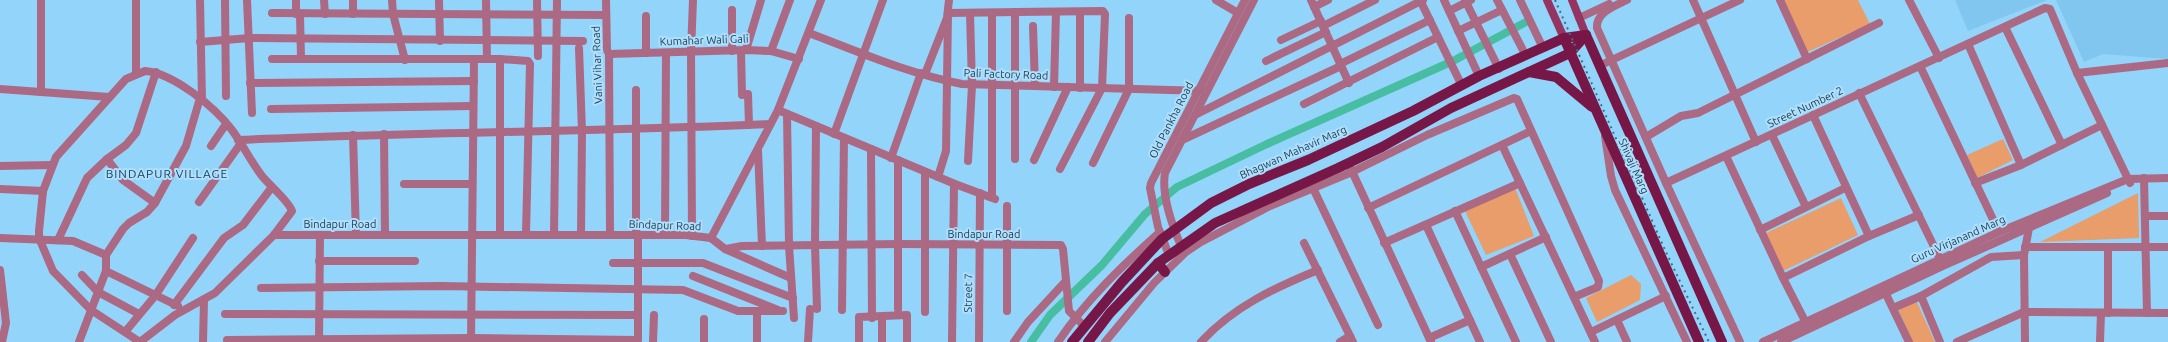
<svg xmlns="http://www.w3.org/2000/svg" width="2168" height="342" font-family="Ubuntu,sans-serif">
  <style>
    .built { fill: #80c6ef }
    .green { fill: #e89d6a }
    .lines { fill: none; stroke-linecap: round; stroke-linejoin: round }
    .canal { stroke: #47bda2; stroke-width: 8 }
    .minor { stroke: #ab6983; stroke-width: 8 }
    .tertiary { stroke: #ab6983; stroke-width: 8 }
    .secondary { stroke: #953461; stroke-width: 8 }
    .primary { stroke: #771748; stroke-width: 10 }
    .rail { stroke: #426f88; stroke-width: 2; stroke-dasharray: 2 4; stroke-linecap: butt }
    .labels { text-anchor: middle; stroke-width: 4; stroke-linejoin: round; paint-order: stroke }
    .street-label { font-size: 11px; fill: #1d4154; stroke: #afdffc }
    .neighbourhood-label { font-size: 12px; letter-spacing: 1px; fill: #15445b; stroke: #afdffc }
  </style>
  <rect width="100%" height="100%" fill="#93d4fa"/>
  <!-- built -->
  <g class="built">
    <polygon points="1955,0 2047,0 1968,31"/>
    <polygon points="2056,0 2168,0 2168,59 2103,54 2084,62"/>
  </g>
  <!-- green -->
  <g class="green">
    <polygon points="1781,0 1858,0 1870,24 1803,54"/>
    <polygon points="2003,139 2013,160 1977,178 1967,155"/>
    <polygon points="1514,185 1534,236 1486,255 1463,207"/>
    <polygon points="2138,193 2139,238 2040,242"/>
    <polygon points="1841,198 1858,235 1783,271 1766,233"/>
    <polygon points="1631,275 1641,284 1640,300 1597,322 1586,298"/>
    <polygon points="1915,298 1935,342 1913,342 1897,307"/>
  </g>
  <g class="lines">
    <!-- canal -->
    <polyline class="canal" points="1031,342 1050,315 1102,265 1145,214 1177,187 1267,144 1453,61 1526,22"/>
    <!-- minor -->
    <g class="minor">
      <polyline points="41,0 41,92"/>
      <polyline points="136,0 136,73"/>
      <polyline points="200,0 202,100"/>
      <polyline points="225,0 226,96"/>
      <polyline points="247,0 252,113"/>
      <polyline points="296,0 296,14"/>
      <polyline points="324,0 325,14"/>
      <polyline points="353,0 353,14"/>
      <polyline points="392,0 393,14 405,60"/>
      <polyline points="439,0 440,41"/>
      <polyline points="486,0 487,59"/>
      <polyline points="537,0 538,56"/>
      <polyline points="606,0 607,50 609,54 610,235"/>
      <polyline points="1216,0 1238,13"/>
      <polyline points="1311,0 1349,83"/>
      <polyline points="1420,0 1462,86"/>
      <polyline points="1444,0 1479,76"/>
      <polyline points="1465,0 1499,69"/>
      <polyline points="1497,0 1526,56"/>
      <polyline points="1520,0 1543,48"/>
      <path d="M1627,0c-12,6 -31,12 -30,28l69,155"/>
      <polyline points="1693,0 1756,142"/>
      <polyline points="1780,0 1807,59"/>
      <polyline points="1909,0 1939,58"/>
      <polyline points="1314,7 1328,0"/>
      <polyline points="732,10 732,51"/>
      <polyline points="1449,11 1471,0"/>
      <polyline points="272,13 606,15"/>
      <polyline points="992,13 992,197"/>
      <polyline points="300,14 301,59"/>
      <polyline points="1579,18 1609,4"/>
      <polyline points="1033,26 1035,86"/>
      <polyline points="1323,26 1375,0"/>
      <polyline points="2005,27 2062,145"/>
      <polyline points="1458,31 1502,10"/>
      <path d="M809,33c50,19 100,41 153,51l242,7"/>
      <polyline points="1281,40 1321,21"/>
      <polyline points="200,42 250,38 583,41"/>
      <polyline points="1968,44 2021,165"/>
      <polyline points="579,48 582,131 581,235"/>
      <polyline points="746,50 761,0"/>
      <polyline points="741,51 742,95"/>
      <polyline points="771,51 790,0"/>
      <polyline points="646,53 646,16"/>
      <polyline points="609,54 746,50 771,51 799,59"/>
      <polyline points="272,59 500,59 528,61 530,64 526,234"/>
      <polyline points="1266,61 1326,32"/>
      <polyline points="1340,64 1430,20"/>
      <polyline points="1599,66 1740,0"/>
      <polyline points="1920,66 1999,232"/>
      <path d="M145,71c28,2 70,36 87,59 11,15 19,32 30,46 8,10 26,24 30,35l-18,24 -59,58 -40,22 -35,27 -49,-32 -38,-39 -14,-33v-7l4,-40 13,-34 70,-78z"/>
      <polyline points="2077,73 2168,63"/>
      <polyline points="925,74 947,18 949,0"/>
      <polyline points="250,83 474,81"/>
      <polyline points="1054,87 1056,12"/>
      <polyline points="1080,88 1080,12"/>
      <polyline points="0,89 109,97"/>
      <polyline points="1859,93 1943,265"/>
      <polyline points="748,94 749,125"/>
      <polyline points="1304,104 1438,37"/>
      <polyline points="271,109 473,106"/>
      <polyline points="778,110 955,184 995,199"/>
      <polyline points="787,114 789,246 794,318"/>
      <polyline points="1195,115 1423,0"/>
      <polyline points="1813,115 1869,236"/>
      <polyline points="816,126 815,245 817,309"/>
      <polyline points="384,134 385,235"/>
      <polyline points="834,134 883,0"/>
      <polyline points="353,135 356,235"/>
      <polyline points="1772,135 1806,207"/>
      <polyline points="1646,137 1681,116 1698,113 1879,23"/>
      <path d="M238,140c178,-8 355,-8 532,-16"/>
      <polyline points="1182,140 1341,66"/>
      <polyline points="1502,145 1595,342"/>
      <polyline points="211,146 226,124"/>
      <polyline points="871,149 872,318"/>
      <polyline points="758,150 762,246"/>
      <polyline points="1726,156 1783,278 1805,321"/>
      <polyline points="891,158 921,73"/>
      <polyline points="107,159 123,180 155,203"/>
      <polyline points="1015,159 1015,12"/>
      <polyline points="1034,160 1068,87"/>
      <polyline points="968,161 972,85 970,13"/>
      <polyline points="1093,163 1129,89 1129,18"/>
      <polyline points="0,166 52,165"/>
      <polyline points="1350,167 1431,342"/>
      <polyline points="938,177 946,151 948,13 1103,11 1105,14 1102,88 1060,169"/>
      <polyline points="2144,178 2147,313"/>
      <polyline points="1975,183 2021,165 2102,125"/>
      <polyline points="404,184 472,184"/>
      <polyline points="1313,188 1378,325"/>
      <polyline points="0,189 43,191"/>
      <polyline points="199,202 241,143"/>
      <polyline points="1007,206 1007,311"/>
      <polyline points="1368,208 1531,131"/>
      <polyline points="1455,211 1516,342"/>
      <polyline points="2145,216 2168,216"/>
      <polyline points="1426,225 1480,342"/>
      <polyline points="1760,230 1845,188"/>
      <polyline points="500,234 500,59"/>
      <polyline points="636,234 636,90"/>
      <polyline points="665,234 666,53"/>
      <polyline points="274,235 686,235 711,238 725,249 791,278"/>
      <polyline points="554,235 557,0"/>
      <polyline points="692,236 691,52 693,0"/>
      <polyline points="0,238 73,241 106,255"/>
      <polyline points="711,238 778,110 821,0"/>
      <polyline points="58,240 87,178 107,159 126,145 136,133 156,72"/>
      <polyline points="1304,243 1353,342"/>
      <polyline points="1384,243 1520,183"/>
      <polyline points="2025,247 2168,247"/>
      <polyline points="2108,247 2108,313"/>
      <polyline points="726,249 742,246 900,244 1061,245 1063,249 1069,311 1084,326"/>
      <polyline points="1510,254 1551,342"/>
      <polyline points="319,261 415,261"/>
      <polyline points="613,263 703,263 793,298"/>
      <polyline points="1481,267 1546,237"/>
      <polyline points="0,270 6,323 2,342"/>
      <polyline points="106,271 178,306"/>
      <polyline points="82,275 98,292 139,314"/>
      <polyline points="693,276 778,310"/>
      <polyline points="1783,278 1869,236 1919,215"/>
      <polyline points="261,288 441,286 683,290 738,311 783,311"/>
      <polyline points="1883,288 1909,342"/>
      <polyline points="1921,296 1940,342"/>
      <polyline points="174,305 224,238 243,225 272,187"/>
      <polyline points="1893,308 1921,296 1991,257 2024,255"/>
      <polyline points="898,309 898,160"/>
      <polyline points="842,310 844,138"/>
      <polyline points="925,312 925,172"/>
      <polyline points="225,314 638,315"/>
      <polyline points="1617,320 1627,342"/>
      <polyline points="125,332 155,296 193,238"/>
      <polyline points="1591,332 1666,296"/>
      <polyline points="1429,338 1470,320"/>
      <polyline points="227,340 471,338 638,340 638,234"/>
      <polyline points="79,342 106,271 106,255 123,229 129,223 147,212 155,203 186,146 200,98"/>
      <polyline points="203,342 204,300"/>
      <polyline points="319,342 320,235"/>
      <polyline points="471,342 474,60"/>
      <polyline points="653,342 654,315"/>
      <polyline points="704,342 704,319"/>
      <polyline points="757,342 757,311"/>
      <polyline points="808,342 810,309"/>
      <polyline points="859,342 859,317 907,315 907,342"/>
      <polyline points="882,342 882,317"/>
      <polyline points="952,342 954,184"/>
      <polyline points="979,342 980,193"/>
      <polyline points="1014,342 1028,322 1065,282"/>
      <path d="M1058,342c28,-42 64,-76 102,-110"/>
      <polyline points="1105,342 1154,283 1186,252 1201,242 1270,206 1352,172 1427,135 1514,98 1517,99 1599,281 1598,287 1574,297"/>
      <path d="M1201,342c32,-35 73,-54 117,-72"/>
      <polyline points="1340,342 1350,336"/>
      <polyline points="1740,342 1666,183 2045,8 2050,9 2077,73 2130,183"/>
      <polyline points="1957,342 2024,312 2168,313"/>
      <polyline points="2025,342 2024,255 2029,228"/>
      <polyline points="2100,342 2101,313"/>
    </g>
    <!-- tertiary -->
    <g class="tertiary">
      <polyline points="1605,136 1611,176 1615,190 1687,342"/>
      <path d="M1181,246c-9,-21 -20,-50 -16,-73l89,-173"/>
      <polyline points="1169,255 1158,227 1150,188 1151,183 1245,0"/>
      <polyline points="1763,342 1999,232 2128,179 2168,178"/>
      <polyline points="1781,342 1943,266 2107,193"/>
    </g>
    <!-- secondary -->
    <g class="secondary">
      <polyline points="1547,0 1564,38"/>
      <polyline points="1572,0 1586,35"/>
    </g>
    <!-- primary -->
    <g class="primary">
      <polyline points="1586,35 1722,342"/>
      <polyline points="1564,38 1699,342"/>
      <polyline points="1529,72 1556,77 1592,107"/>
      <polyline points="1158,263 1165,272"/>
      <polyline points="1072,342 1122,282 1162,239 1211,203 1249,184 1308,160 1413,111 1479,76 1564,38 1586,35"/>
      <polyline points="1088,342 1110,313 1158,263 1215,223 1338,168 1382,147 1451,108 1570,53 1586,35"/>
    </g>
    <!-- rail -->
    <polyline class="rail" points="1555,0 1665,250 1709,342"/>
  </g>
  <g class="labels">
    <!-- street labels -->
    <g class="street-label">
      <text transform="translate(704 40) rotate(-2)" y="4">Kumahar Wali Gali</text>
      <text transform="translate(597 65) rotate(-92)" y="4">Vani Vihar Road</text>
      <text transform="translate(1006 74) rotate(2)" y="4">Pali Factory Road</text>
      <text transform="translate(1805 107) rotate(-25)" y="4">Street Number 2</text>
      <text transform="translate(1171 120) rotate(-63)" y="4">Old Pankha Road</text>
      <text transform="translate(1293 152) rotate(-24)" y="4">Bhagwan Mahavir Marg</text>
      <text transform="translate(1634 166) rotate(66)" y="4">Shivaji Marg</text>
      <text x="340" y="228">Bindapur Road</text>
      <text transform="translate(665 225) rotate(2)" y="4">Bindapur Road</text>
      <text x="984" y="238">Bindapur Road</text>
      <text transform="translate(1958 239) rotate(-24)" y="4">Guru Virjanand Marg</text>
      <text transform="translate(968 293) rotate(-89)" y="4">Street 7</text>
    </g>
    <!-- neighbourhood labels -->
    <g class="neighbourhood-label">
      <text x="167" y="178">BINDAPUR VILLAGE</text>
    </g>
  </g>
</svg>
